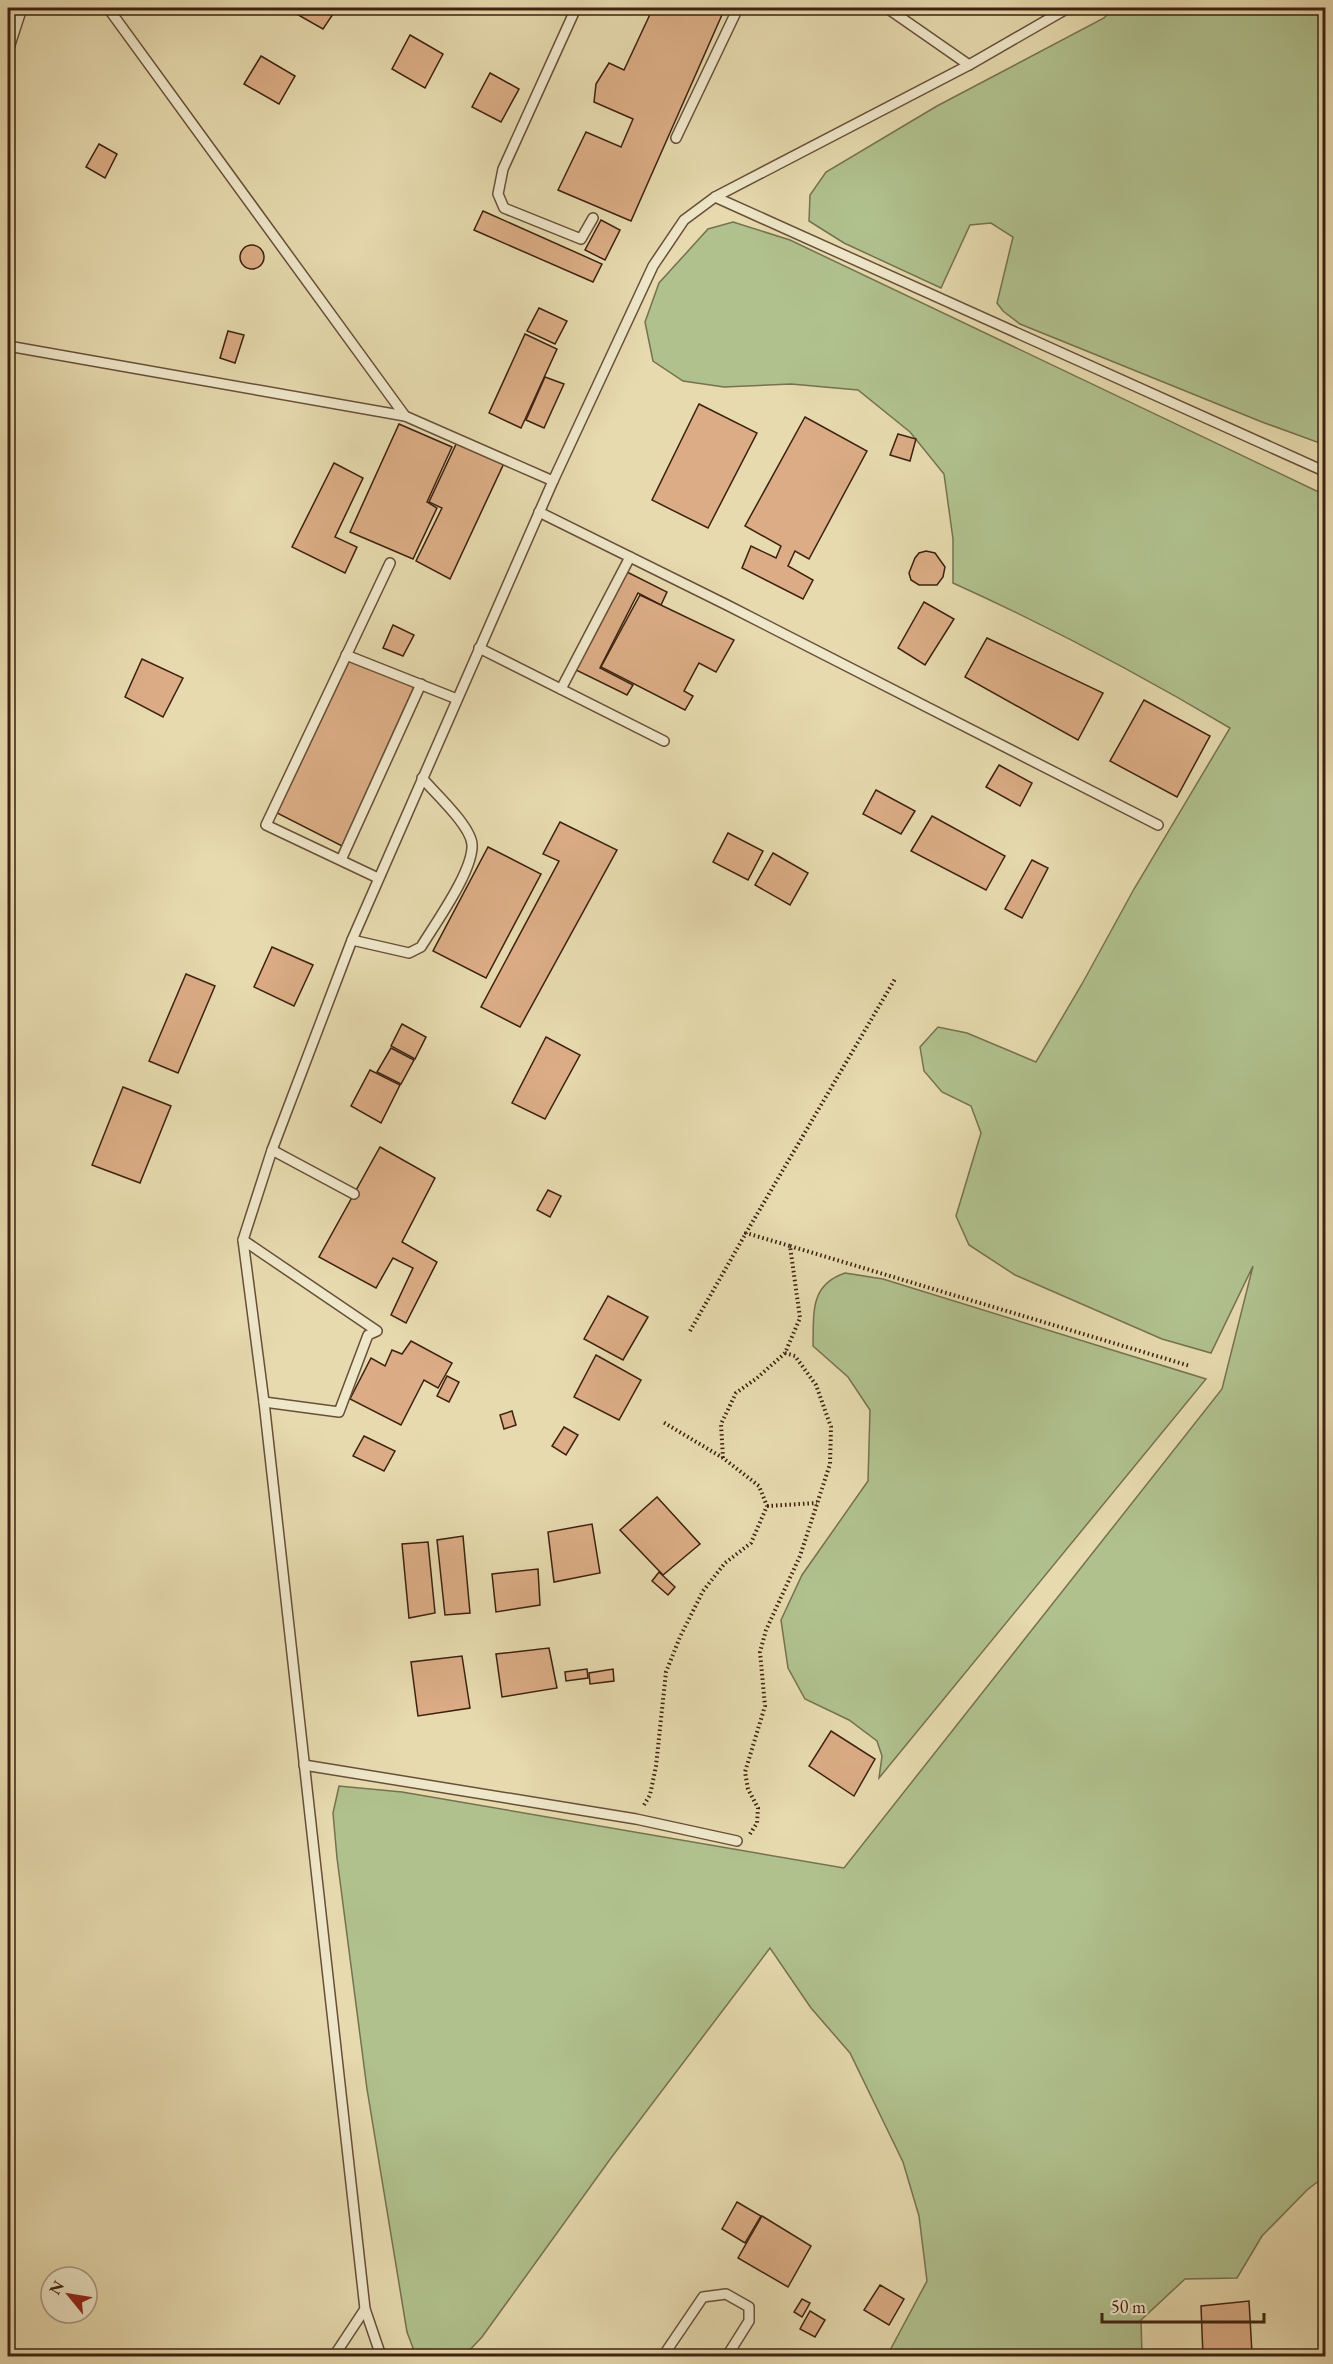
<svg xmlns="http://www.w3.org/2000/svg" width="1333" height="2364" font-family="'EB Garamond',serif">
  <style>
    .green { fill: #b0c18e; stroke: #76714f; stroke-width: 1.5 }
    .building { fill: #dbac85; stroke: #3d2110; stroke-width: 1.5 }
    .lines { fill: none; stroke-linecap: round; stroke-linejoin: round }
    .service-casing { stroke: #674f38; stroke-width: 12 }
    .path { stroke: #3d2110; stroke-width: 4; stroke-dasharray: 1.5 3; stroke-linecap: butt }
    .service { stroke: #efe7ca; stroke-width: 9 }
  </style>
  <rect width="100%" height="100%" fill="#e6daae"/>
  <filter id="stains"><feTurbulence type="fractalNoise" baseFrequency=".00333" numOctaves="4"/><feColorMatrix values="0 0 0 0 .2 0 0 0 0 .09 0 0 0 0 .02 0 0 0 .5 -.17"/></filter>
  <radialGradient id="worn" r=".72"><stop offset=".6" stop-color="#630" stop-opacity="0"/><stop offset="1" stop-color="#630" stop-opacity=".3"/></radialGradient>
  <!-- green -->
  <g class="green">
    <polygon points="1114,8 1325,8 1325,445 1262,422 1020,324 1003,311 997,303 1013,237 991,223 970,225 941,288 844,243 809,221 810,195 826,172 937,106 1104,18"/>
    <path d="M733,222l57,18 535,255v1681l-18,14 -45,46 -25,42 -52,1 -44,41 1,36h-255l40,-75 -8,-65 -16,-54 -53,-109 -39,-45 -41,-60 -159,210 -129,179 -18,19h-48l-9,-24 -40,-243 -30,-231 -4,-45 6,-27 63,6 442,76 378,-479 31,-123 -42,87 -49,-14 -147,-64 -46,-30 -13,-29 25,-83 -10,-27 -29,-14 -18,-21 -4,-24 18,-20 29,6 69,29 46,-78 52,-95 96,-161c-89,-53 -182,-102 -277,-145v-44l-9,-65 -34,-42 -52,-42 -67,-6 -67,3 -41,-6 -30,-20 -8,-39 14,-39 49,-54z"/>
    <path d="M845,1273l38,6 323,100 -327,399 3,-22 -5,-15 -28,-21 -44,-21 -17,-31 -7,-48 21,-45 66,-94 2,-71 -22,-33 -35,-31c1,-32 -4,-61 32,-73z"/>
  </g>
  <!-- building -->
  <g class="building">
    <polygon points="286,8 337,8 323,29"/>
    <polygon points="653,8 725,8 631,221 558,190 586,132 621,147 633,119 594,102 596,84 609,63 624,70"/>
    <polygon points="410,35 443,54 425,88 392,69"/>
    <polygon points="261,56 295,76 279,104 244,84"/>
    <polygon points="490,73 519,89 501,122 472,107"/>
    <polygon points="99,144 117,154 105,178 86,167"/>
    <polygon points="483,211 602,264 593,282 474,230"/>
    <polygon points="601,220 620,230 605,260 585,250"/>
    <circle cx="252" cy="257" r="12"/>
    <polygon points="539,308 567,321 555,344 527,331"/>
    <polygon points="228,331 244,335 235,363 220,358"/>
    <polygon points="525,334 557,349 521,428 489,413"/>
    <polygon points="545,377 564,384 544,428 526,420"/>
    <polygon points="699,404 757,433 708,528 652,500"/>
    <polygon points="805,417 867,451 809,559 795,551 788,566 813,580 803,599 742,568 751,546 776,558 781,546 745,526"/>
    <polygon points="399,424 452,447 427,502 437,508 413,559 350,532"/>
    <polygon points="898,434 916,439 910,461 890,455"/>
    <polygon points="458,440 505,461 450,579 416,561 442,508 429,502"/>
    <polygon points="334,463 363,478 335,537 357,547 345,573 292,547"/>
    <polygon points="926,551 935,553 945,567 943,577 937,585 919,585 911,580 909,573 915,558 919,553"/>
    <polygon points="627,572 667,592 661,605 638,593 600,668 633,685 627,695 576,670"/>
    <polygon points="640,595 734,640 716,672 699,663 684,691 693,696 685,710 601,667"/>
    <polygon points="924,602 954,619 925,665 898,648"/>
    <polygon points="393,625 414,635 403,656 383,648"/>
    <polygon points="987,638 1103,693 1078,740 965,677"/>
    <polygon points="142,659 183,678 163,717 125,697"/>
    <polygon points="350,659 414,687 342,846 277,813"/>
    <polygon points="1144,700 1210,736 1177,797 1110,761"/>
    <polygon points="999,765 1032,783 1020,806 986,787"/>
    <polygon points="876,790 915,811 901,834 863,814"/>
    <polygon points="932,816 1005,856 986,890 911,851"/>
    <polygon points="560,822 617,850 520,1027 481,1007 559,861 543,854"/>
    <polygon points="728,833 763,851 748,880 713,862"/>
    <polygon points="488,847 541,874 486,978 433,951"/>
    <polygon points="773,853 808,873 790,905 755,885"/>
    <polygon points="1032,860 1048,868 1022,918 1005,909"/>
    <polygon points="272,947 313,965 294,1006 254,987"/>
    <polygon points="186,974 215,986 178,1073 149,1061"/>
    <polygon points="402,1024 426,1037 415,1059 391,1046"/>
    <polygon points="546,1037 580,1055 545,1119 512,1103"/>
    <polygon points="391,1048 414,1060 401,1084 377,1072"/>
    <polygon points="370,1070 400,1085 381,1123 351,1106"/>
    <polygon points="123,1087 171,1106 140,1183 92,1165"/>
    <polygon points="380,1147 435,1178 402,1242 437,1262 406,1323 391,1315 413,1268 393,1258 376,1288 319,1257"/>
    <polygon points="548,1190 561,1196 550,1217 537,1210"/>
    <polygon points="608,1296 648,1317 623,1360 584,1339"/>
    <polygon points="411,1341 452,1363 438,1388 424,1380 401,1425 350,1399 371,1358 385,1366 392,1350 402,1354"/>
    <polygon points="596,1355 641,1380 619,1420 574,1397"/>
    <polygon points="447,1376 459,1382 449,1402 437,1396"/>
    <polygon points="512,1411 516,1425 504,1429 500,1415"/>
    <polygon points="564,1427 578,1435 566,1455 552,1446"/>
    <polygon points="364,1436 395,1451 384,1471 353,1456"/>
    <polygon points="657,1497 700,1544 663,1575 620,1530"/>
    <polygon points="592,1524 600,1573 554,1582 548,1532"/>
    <polygon points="463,1536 470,1613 445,1615 437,1540"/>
    <polygon points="428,1542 435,1613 409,1618 402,1544"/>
    <polygon points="538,1569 540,1605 496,1612 492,1574"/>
    <polygon points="659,1572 675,1587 668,1595 652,1581"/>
    <polygon points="549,1648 557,1688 502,1697 496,1654"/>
    <polygon points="462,1656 470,1708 418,1716 411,1662"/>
    <polygon points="587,1669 588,1678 566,1681 565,1672"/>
    <polygon points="613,1669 614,1681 590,1684 589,1673"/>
    <polygon points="831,1731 875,1759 854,1796 809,1766"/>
    <polygon points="737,2202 761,2216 745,2243 722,2229"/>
    <polygon points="762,2216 811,2246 788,2287 738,2258"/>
    <polygon points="880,2285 904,2299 889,2325 864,2310"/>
    <polygon points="802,2299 810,2303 802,2317 794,2312"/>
    <polygon points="1249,2301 1252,2353 1233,2355 1233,2356 1203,2356 1201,2306"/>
    <polygon points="810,2311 825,2320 815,2337 800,2329"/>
  </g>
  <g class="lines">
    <!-- service casing -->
    <g class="service-casing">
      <g id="service">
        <polyline points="108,8 405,416 553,481"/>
        <polyline points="576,8 503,169 498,194 504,208 581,239 593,218"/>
        <polyline points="887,8 969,65"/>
        <polyline points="8,51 22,8"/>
        <polyline points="676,138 738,8"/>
        <polyline points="715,197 1326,472"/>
        <polyline points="8,346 405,416"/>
        <polyline points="539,512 727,605 1158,825"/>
        <polyline points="479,648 664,741"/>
        <polyline points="346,655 457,699"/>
        <polyline points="561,689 630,557"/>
        <polyline points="341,860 421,684"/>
        <polyline points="378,878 266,825 390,563"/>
        <path d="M352,940l57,13 12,-6c14,-23 53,-77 51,-103 -2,-19 -37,-51 -50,-66"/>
        <polyline points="272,1150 354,1194"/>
        <polyline points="243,1240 377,1331 368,1335 339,1412 264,1402"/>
        <polyline points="304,1765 636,1819 737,1841"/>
        <polyline points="334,2356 365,2309"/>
        <polyline points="381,2356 365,2309 264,1402 243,1240 272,1150 352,940 553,481 653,266 684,220 715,197 969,65 1068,8"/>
        <polyline points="663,2356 703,2297 726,2294 749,2307 749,2321 727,2356"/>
      </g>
    </g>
    <!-- path -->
    <g class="path">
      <polyline points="790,1246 1190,1366"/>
      <polyline points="690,1331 746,1233"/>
      <polyline points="723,1458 721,1424 736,1393 757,1378 785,1353 800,1318 790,1246 746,1233 895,979"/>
      <polyline points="767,1506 817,1503"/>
      <polyline points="644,1805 650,1795 656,1766 666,1672 680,1637 703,1591 725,1563 751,1543 767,1506 759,1486 723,1458 663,1422"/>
      <polyline points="750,1834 757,1823 758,1808 748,1789 745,1772 765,1706 760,1652 766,1630 800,1556 830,1464 831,1427 816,1385 795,1356 785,1353"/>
    </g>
    <!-- service -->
    <use href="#service" class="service"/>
  </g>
  <!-- margin -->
  <rect width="1333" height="2364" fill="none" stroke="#e6daae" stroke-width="30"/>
  <rect x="9" y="9" width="1315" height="2346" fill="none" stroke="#3d2110" stroke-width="3"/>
  <rect x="15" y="15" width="1303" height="2334" fill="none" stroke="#3d2110" stroke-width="1.5"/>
  <!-- north arrow -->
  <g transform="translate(69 2295) rotate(300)"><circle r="28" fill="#efe7ca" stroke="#a89880" stroke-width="1.5"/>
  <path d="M0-4.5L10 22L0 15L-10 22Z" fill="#8f2418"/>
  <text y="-9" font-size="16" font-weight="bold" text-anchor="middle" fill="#3d2110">N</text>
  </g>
  <!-- scale -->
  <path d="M1102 2313v9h162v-9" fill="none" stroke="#3d2110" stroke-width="3"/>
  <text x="1111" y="2313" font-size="18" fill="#3d2110" stroke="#efe7ca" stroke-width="4.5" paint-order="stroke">50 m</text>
  <rect width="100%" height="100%" filter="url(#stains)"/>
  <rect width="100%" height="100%" fill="url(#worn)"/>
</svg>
